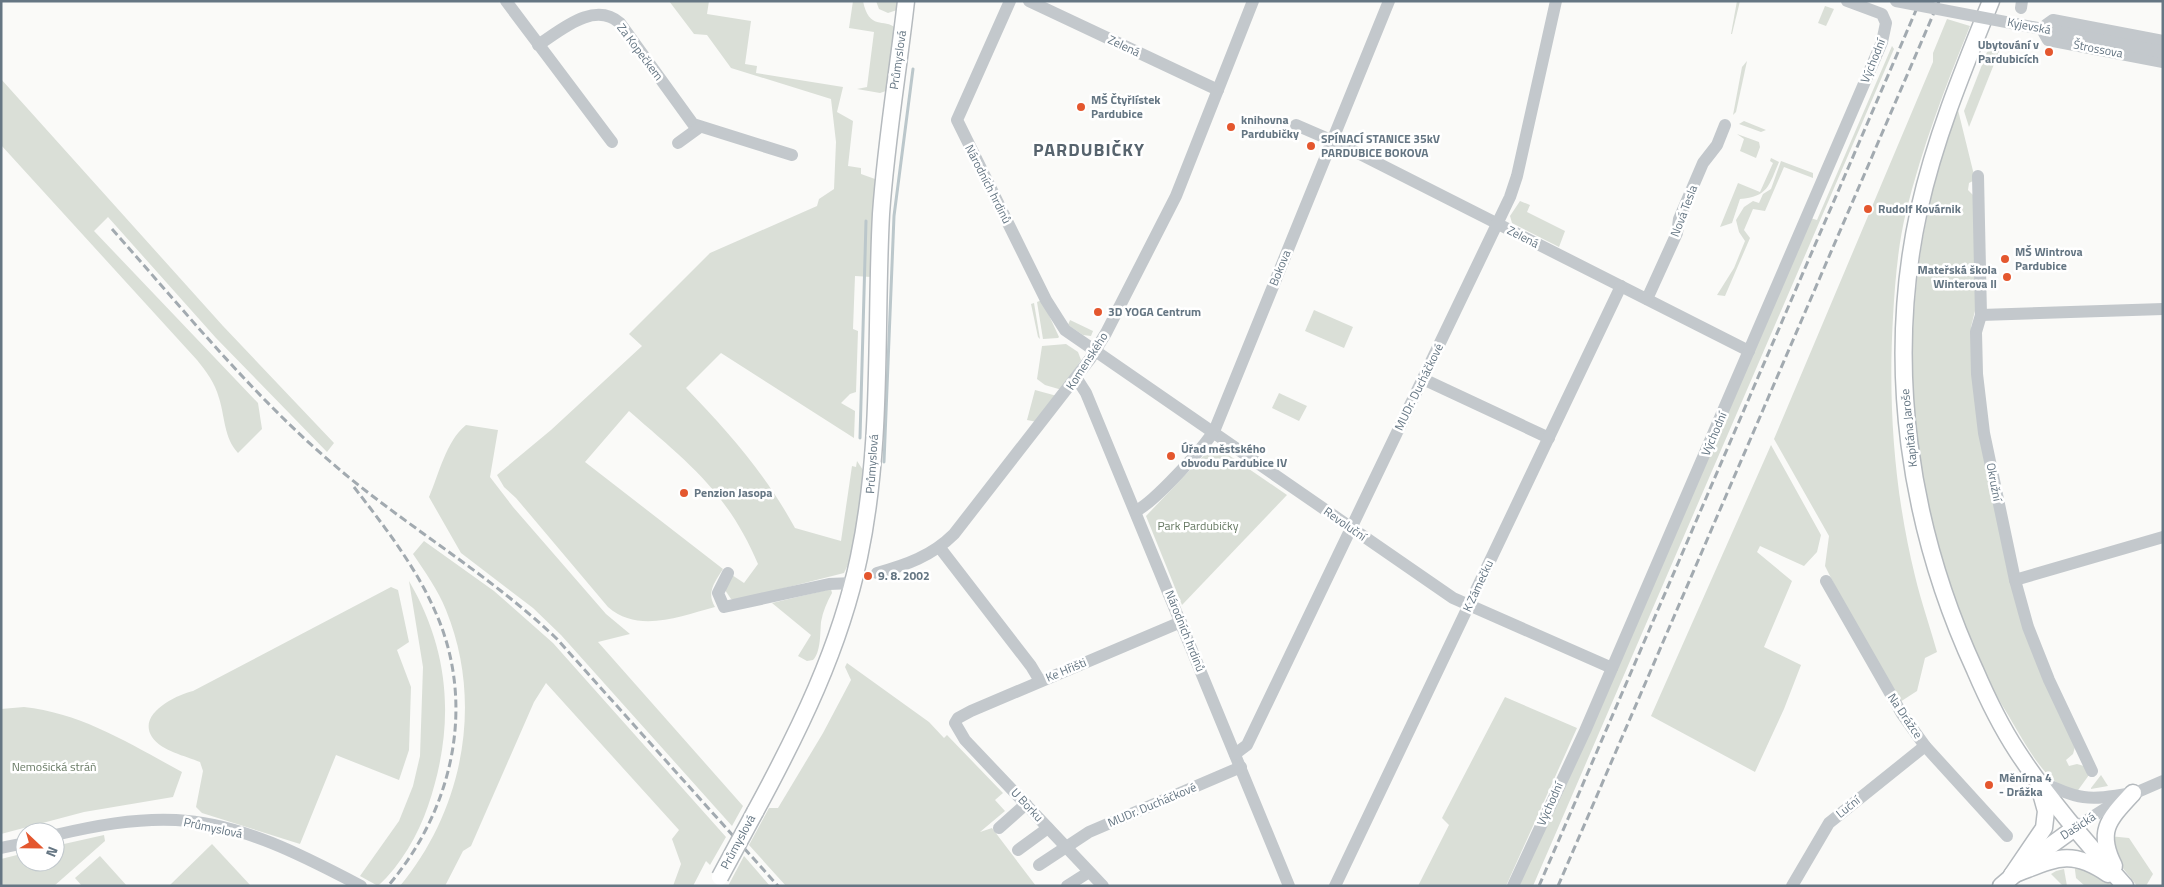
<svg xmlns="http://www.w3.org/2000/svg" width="2164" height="887" font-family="'Titillium Web',sans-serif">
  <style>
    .green { fill: #dadfd7 }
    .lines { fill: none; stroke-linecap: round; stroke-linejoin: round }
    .stream { stroke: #bbc7cb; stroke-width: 3 }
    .major-casing { stroke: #b5babe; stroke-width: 19 }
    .minor { stroke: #c3c8cc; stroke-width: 12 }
    .major { stroke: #fff; stroke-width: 16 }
    .rail { stroke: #a2aab0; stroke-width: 3; stroke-dasharray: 8 4; stroke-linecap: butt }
    .major-bridge-casing { stroke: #b5babe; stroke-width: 19; stroke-linecap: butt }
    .minor-bridge { stroke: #c3c8cc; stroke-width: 12 }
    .major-bridge { stroke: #fff; stroke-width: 16 }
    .poi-dot { fill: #e4572e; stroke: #fff; stroke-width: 2 }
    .labels { text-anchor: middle; stroke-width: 5; stroke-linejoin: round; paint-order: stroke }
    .street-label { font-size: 12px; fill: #657683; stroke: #fff }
    .poi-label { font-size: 12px; font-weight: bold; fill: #657683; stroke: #fff; text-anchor: start }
    .park-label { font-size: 12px; fill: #687a64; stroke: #fff }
    .district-label { font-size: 18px; font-weight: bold; letter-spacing: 1px; fill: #57646e; stroke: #fff }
  </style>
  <rect width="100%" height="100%" fill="#fafaf8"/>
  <!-- green -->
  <g class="green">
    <path d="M669,1h40l-2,13 44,7 -6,43 12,2 -1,7 87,14 -6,25 16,9 -5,45 13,2v6l14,5 -4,98 -16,-1 -2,53 5,2 -2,61 -6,2 -9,9 14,8 -1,27 -133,-85 -35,35c42,43 80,87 109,140l46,13 11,-75 4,1 1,-6 6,9c-1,26 -6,81 -19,103l-107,27 -6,-1 -6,-9 7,-15 12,8 14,-19c-31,-73 -72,-103 -129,-153l-44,51 138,107c-8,13 -17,23 -8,38 -35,9 -76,27 -107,0l-92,-109 -12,-11 -7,-12 54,-45 91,-84 -13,-12 81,-81 107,-47 2,-7 15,-10 2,-47 -5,-43 -100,-31 -24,-33 -13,-1z"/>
    <path d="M853,1h10c6,30 21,17 33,27l-10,63 -6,2 -23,-4 10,-2 7,-55 -25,-4z"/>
    <polygon points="876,1 900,1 897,10 888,13 879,9"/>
    <polygon points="1737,1 1740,1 1732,34 1731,34"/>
    <polygon points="1825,6 1834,9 1826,26 1818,23"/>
    <path d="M1947,19l23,7c-25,61 -48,122 -64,186 -8,33 -11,70 -13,105 -5,86 1,174 22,259 6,25 15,51 22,76l-12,6 -8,33 -17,11 -56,-98 -19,-38 4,-30 -55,-97 159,-377v-9z"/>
    <polygon points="1999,43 2002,44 1969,127 1964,111 1987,52"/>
    <polygon points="1892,46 1894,49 1533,886 1519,886 1810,218 1817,220"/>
    <polygon points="1747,61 1736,112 1733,115 1742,67"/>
    <path d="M1,79l222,247 111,117 -7,9 -111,-114 -108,-121 -14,14 164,172 4,26 -24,24c-14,-15 -13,-36 -19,-55 -4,-15 -13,-27 -22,-38l-196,-215z"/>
    <path d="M1958,110l16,65 -1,6 -4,2 -1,7 7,7v114l-4,16 35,235 69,185 -2,7 -7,6 3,6 8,-2 7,2 5,9 -13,18c-7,-4 -14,-7 -20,-11 -20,-14 -41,-57 -54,-77 -85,-145 -109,-331 -74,-493 7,-34 15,-70 30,-102z"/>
    <polygon points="1744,121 1766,130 1761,132 1739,124"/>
    <polygon points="1737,134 1759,142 1760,147 1756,158 1740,151 1744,139"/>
    <path d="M1771,158l8,4c-10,23 -11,35 -39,37l-8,24 -12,4 18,-44 22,9 13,-29 -3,-2z"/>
    <polygon points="1781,161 1813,173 1813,178 1784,167 1765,211 1753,209 1744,230 1750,238 1725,296 1717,295 1734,268 1745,241 1739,232 1736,220 1744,207 1753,201 1759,203 1763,194 1771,189"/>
    <polygon points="1520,201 1530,205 1527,212 1565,231 1559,247 1512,223 1510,216"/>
    <polygon points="1042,300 1059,337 1058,338 1043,339 1037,302"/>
    <polygon points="1034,303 1040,339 1038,337 1031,304"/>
    <polygon points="1314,310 1353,327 1344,348 1305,331"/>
    <polygon points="1070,320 1093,331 1091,336 1083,335 1068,325"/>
    <polygon points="1066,344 1078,352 1081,360 1062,390 1045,385 1037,379 1042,346"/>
    <polygon points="1035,390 1057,396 1037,422 1027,420"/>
    <polygon points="1279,393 1307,406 1299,421 1272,408"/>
    <path d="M466,425l32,5 -8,47 23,30 93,107 24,20 -32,8 145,164 -11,20 -171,-191 -28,-27 -72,-55 -32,-56c10,-23 17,-56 37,-72z"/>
    <polygon points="1214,445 1287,495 1182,605 1146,516"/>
    <polygon points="1771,445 1821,535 1817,552 1804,566 1760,546 1757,552 1792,581 1764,647 1801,665 1784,709 1755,772 1651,716"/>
    <path d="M424,541l70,50 59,52 173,194 -16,28 -4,-4 -13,25h-20l8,-22 -9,-25 7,-9 -133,-147 -12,19 -63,144 -8,5 -18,35h-45c63,-76 84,-183 46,-276 -8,-20 -21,-38 -33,-56z"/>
    <path d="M409,581c42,72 46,146 19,225 -10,29 -27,59 -50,80l-18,-10 39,-55 14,-35 7,-30 3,-89z"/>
    <path d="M391,587l7,3 11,52 -12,8 14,37 -2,63 -10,30 -63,-25 -36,89 -98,-31 -6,-6 7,-36 -3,-9c-14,-6 -39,-11 -48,-25 -15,-23 24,-42 41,-46z"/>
    <path d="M831,589l1,4c-5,9 -9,18 -11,29 -1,11 0,30 -8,38l-6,1 -9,-5 13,-21 -39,-32z"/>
    <polygon points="847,663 929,722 944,738 947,735 1003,793 995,800 1005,811 980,832 992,828 1036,886 786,886 749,845 769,808 778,808 823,733 851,680 845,667"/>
    <polygon points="1505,697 1577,728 1506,886 1418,886 1449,825 1442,818 1444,814"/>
    <path d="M24,707c58,6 108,38 158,65l-9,25 -89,15 -83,22v-125z"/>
    <polygon points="2101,775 2108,786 2091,789 2091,788"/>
    <polygon points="104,835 105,841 54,886 1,886 1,859 25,853 25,862 55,862 55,846"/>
    <polygon points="2109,836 2129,838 2153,874 2146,886 2137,886 2118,862"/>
    <polygon points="212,844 251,886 169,886"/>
    <polygon points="100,856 127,886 82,886 75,878"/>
    <polygon points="744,856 770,886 728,886"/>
    <polygon points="2074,862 2107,879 2113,886 2085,886 2076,878"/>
    <polygon points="2064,869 2067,886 2063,886 2051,874 2056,871"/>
  </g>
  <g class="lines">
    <!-- stream -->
    <g class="stream">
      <polyline points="860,438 866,221"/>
      <polyline points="884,462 894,216 913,69"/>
    </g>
    <!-- major casing -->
    <g class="major-casing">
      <g id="major">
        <path d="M1991,1c-28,69 -56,137 -72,209 -34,155 -10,317 56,460 12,28 25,55 42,81 31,48 70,92 108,135"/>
        <path d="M755,812c44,-81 85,-164 104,-255 24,-113 16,-229 22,-343 5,-72 17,-142 25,-213"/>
        <path d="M2114,866c-18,-35 -5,-47 19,-73"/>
        <path d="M2012,875c41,-15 57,-28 96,-1"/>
        <polyline points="2012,875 2044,828 2046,811 2039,786"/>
        <polyline points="2001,886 2036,856 2076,827"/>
      </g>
    </g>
    <!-- minor -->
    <g class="minor">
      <polyline points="506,1 612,142"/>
      <polyline points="1010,1 957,120 1046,300 1065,330 1453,598 1612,668"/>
      <polyline points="1029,1 1218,90"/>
      <polyline points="2021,8 2022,1"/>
      <polyline points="2163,41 2053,20 2046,25 2044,33 2048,40 2163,62"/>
      <path d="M538,45c22,-14 56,-45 82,-22l73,101 99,31"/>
      <polyline points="1296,125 1340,144 1749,351"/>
      <polyline points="678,143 700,127"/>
      <polyline points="1978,176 1981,315 1976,332 1977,374 1984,433 2015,580 2028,627 2049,680 2092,771"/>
      <polyline points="1647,299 1677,233 1679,219 1703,163 1717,145 1725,125"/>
      <polyline points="1981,315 2163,309"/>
      <polyline points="1077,379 1086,393 1289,886"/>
      <polyline points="1423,379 1549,438"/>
      <path d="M1136,511c18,-9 68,-63 79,-82l174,-428"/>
      <polyline points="940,548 1031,666 1040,681"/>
      <polyline points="728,573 718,593 724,607 829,584 853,583"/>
      <path d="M877,573c29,-8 55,-17 77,-39l136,-175 16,-26 70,-137 77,-195"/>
      <polyline points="2015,580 2163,537"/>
      <polyline points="1826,581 1902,714 1925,746 2007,836"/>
      <polyline points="1235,754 1247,745 1510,197 1517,176 1556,1"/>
      <path d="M2037,780c44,20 48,21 96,13"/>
      <polyline points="2076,827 2119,800 2163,781"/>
      <polyline points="999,828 1026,804"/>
      <path d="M55,835c39,-9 80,-17 121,-15 65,3 128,36 185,66"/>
      <polyline points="1,848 25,843"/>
      <polyline points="1018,850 1048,828"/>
      <polyline points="1039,865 1089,832 1241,767"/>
      <polyline points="1067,886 1089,872"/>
      <polyline points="1103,886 965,740 955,723 958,718 971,711 1181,622"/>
      <polyline points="1335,886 1621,286"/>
      <polyline points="1513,886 1585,731 1882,42 1886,23 1882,14 1847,1"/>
      <polyline points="1792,886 1829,823 1925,746"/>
    </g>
    <!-- major -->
    <use href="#major" class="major"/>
    <!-- rail -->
    <g class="rail">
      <path d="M112,229c71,80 139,165 221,235 72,62 155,109 224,175l221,247"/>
      <path d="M354,487c30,39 62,80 81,124 42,93 18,199 -47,275"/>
      <polyline points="1539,886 1920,1"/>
      <polyline points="1558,886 1939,1"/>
    </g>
    <!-- major-bridge casing -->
    <g class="major-bridge-casing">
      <polyline id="major-bridge" points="720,877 755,812"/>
    </g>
    <!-- minor-bridge -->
    <polyline class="minor-bridge" points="1896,1 2163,52"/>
    <!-- major-bridge -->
    <use href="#major-bridge" class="major-bridge"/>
  </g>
  <!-- markers -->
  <g class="poi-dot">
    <circle cx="2049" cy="52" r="5"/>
    <circle cx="1081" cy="107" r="5"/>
    <circle cx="1231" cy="127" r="5"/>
    <circle cx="1311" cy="146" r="5"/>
    <circle cx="1868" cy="209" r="5"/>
    <circle cx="2005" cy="259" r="5"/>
    <circle cx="2007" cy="277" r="5"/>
    <circle cx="1098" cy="312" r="5"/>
    <circle cx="1171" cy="456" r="5"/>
    <circle cx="684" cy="493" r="5"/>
    <circle cx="868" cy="576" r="5"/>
    <circle cx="1989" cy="785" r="5"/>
  </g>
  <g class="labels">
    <!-- street labels -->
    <g class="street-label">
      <text transform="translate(2029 26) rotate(11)" y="4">Kyjevská</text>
      <text transform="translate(1124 46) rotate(25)" y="4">Zelená</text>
      <text transform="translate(2098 49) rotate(11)" y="4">Štrossova</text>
      <text transform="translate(640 52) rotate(53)" y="4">Za Kopečkem</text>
      <text transform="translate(898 60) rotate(-82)" y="4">Průmyslová</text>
      <text transform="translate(1873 61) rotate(-68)" y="4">Východní</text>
      <text transform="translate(988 184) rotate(63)" y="4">Národních hrdinů</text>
      <text transform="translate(1684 211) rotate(-69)" y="4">Nová Tesla</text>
      <text transform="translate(1523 237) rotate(27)" y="4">Zelená</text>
      <text transform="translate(1280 268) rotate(-68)" y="4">Bokova</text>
      <text transform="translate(1087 361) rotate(-57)" y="4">Komenského</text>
      <text transform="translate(1419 387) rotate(-64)" y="4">MUDr. Ducháčkové</text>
      <text transform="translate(1909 428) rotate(-96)" y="4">Kapitána Jaroše</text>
      <text transform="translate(1714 434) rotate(-67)" y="4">Východní</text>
      <text transform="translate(872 464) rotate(-86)" y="4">Průmyslová</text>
      <text transform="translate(1994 482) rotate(79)" y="4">Okružní</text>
      <text transform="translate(1345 524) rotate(35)" y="4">Revoluční</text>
      <text transform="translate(1478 586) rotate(-65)" y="4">K Zámečku</text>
      <text transform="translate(1185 631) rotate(68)" y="4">Národních hrdinů</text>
      <text transform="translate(1066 670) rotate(-23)" y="4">Ke Hřišti</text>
      <text transform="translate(1905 716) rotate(56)" y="4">Na Drážce</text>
      <text transform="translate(1550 804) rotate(-66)" y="4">Východní</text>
      <text transform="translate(1027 805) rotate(47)" y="4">U Borku</text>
      <text transform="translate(1152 805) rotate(-23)" y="4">MUDr. Ducháčkové</text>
      <text transform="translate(1848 807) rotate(-39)" y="4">Luční</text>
      <text transform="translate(2078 826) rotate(-33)" y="4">Dašická</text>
      <text transform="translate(213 828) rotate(12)" y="4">Průmyslová</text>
      <text transform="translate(738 842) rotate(-62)" y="4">Průmyslová</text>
    </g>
    <!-- poi labels -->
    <g class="poi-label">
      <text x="2039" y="49" text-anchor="end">Ubytování v<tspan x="2039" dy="14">Pardubicích</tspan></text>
      <text x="1091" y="104">MŠ Čtyřlístek<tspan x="1091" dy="14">Pardubice</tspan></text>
      <text x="1241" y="124">knihovna<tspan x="1241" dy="14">Pardubičky</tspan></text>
      <text x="1321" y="143">SPÍNACÍ STANICE 35kV<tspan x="1321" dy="14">PARDUBICE BOKOVA</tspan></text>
      <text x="1878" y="213">Rudolf Kovárnik</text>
      <text x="2015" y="256">MŠ Wintrova<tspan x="2015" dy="14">Pardubice</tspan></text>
      <text x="1997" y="274" text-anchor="end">Mateřská škola<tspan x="1997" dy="14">Winterova II</tspan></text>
      <text x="1108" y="316">3D YOGA Centrum</text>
      <text x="1181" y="453">Úřad městského<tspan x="1181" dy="14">obvodu Pardubice IV</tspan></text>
      <text x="694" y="497">Penzion Jasopa</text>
      <text x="878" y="580">9. 8. 2002</text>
      <text x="1999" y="782">Měnírna 4<tspan x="1999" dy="14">- Drážka</tspan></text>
    </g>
    <!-- park labels -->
    <g class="park-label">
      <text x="1198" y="530">Park Pardubičky</text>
      <text x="54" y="771">Nemošická stráň</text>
    </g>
    <!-- district labels -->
    <g class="district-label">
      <text x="1089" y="156">PARDUBIČKY</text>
    </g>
  </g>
  <!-- border -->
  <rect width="2164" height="887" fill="none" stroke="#657683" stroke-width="5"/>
  <!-- north arrow -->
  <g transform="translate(40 847) rotate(112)"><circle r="24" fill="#ffffff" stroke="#c1c8cd"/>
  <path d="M0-4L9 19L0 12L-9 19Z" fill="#e4572e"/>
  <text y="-8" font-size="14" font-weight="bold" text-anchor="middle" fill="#657683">N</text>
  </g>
</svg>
